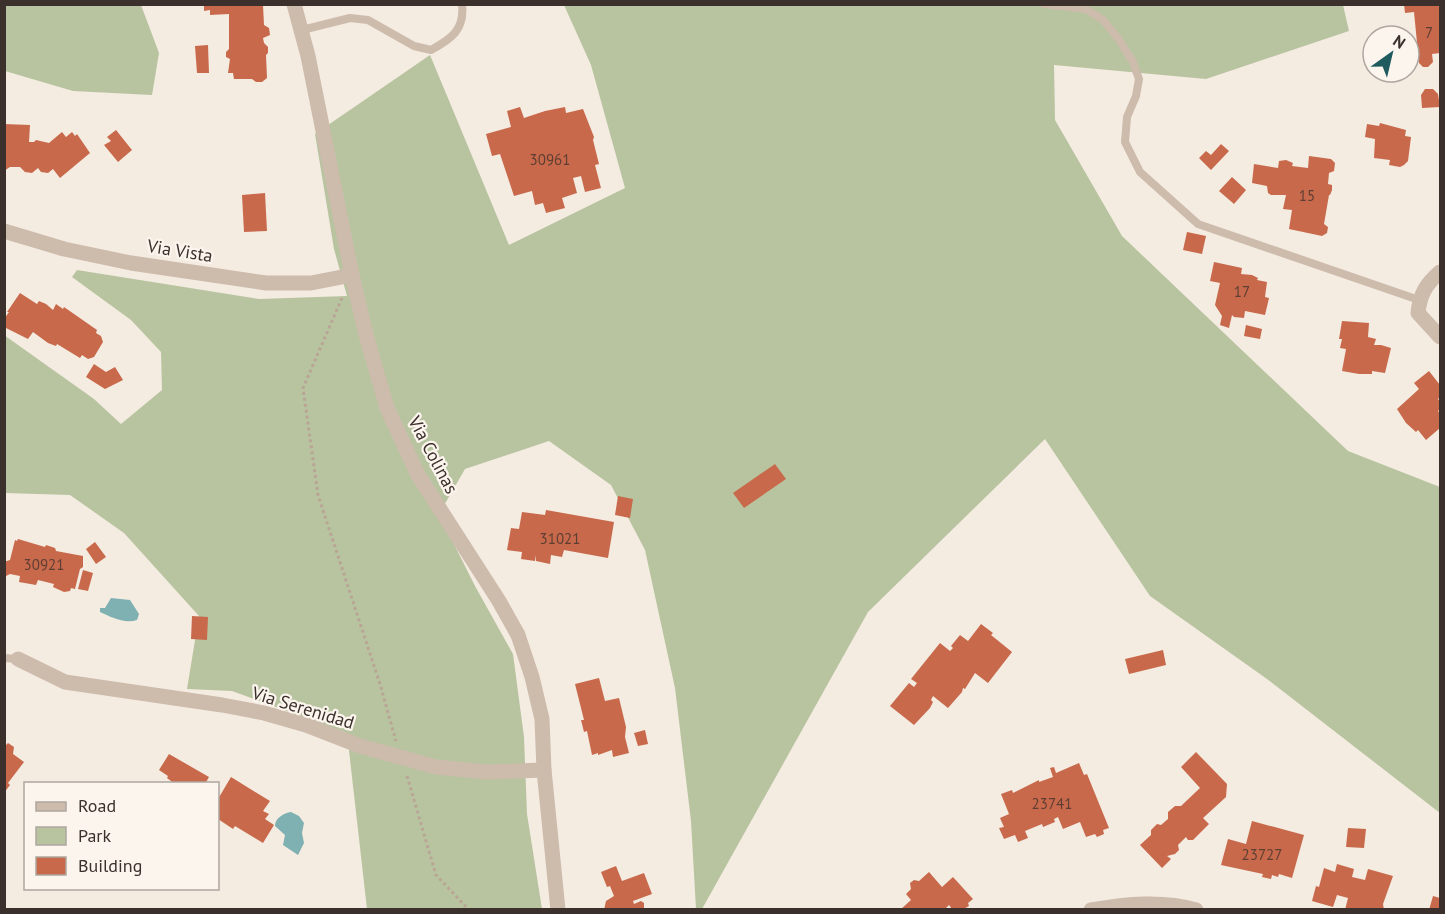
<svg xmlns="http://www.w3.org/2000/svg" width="1445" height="914" font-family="'PT Sans',sans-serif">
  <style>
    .green { fill: #b8c4a0 }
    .water { fill: #7fb0b2 }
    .building { fill: #c8694b }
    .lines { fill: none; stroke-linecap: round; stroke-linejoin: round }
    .path { stroke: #b9a596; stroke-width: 3; stroke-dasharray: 3 3; stroke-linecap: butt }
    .lane { stroke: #cdbbac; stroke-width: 8 }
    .street { stroke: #cdbbac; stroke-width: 15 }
    .labels { text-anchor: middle; stroke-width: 4.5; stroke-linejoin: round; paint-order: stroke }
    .number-label { font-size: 15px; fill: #5e3e33 }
    .street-label { font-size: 18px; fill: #3b302b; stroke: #fbf5ee }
  </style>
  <rect width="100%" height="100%" fill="#f4ebe1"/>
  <!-- green -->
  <g class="green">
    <polygon points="4,5 141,5 159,53 152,95 73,91 5,71"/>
    <polygon points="564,5 1343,5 1349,31 1206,79 1054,65 1055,120 1122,236 1348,451 1440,487 1440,813 1267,679 1150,596 1045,439 868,612 702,909 696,909 691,821 675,688 645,550 611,485 549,441 465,469 439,514 475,586 513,654 524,737 527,814 542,909 367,909 347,733 232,691 187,689 199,616 124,533 70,495 5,493 4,335 94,399 121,424 162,390 161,352 131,320 72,277 77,270 259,299 347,296 334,249 315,134 430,55 509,245 625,188 591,65"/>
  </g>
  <!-- water -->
  <g class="water">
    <path d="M111,598l19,2 9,14 -2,6c-13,4 -26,-3 -37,-8v-4h5z"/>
    <path d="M291,812l8,4 5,7 -2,10 2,10 -6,12 -15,-10 2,-10 -10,-9c0,-8 9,-13 16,-14z"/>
  </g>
  <!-- building -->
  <g class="building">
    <polygon points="204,4 263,5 264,25 269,28 270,35 263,38 264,43 268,47 268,53 266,55 267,78 262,82 256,82 252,79 234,79 233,73 228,73 230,59 226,57 226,52 229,49 229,14 210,15 210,10 204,11"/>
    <polygon points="1404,4 1438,4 1440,10 1440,53 1432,54 1433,62 1428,67 1423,67 1419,63 1414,12 1405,13"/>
    <polygon points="208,45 209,73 197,73 195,46"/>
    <polygon points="1425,89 1433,89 1438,94 1440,107 1422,108 1421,95"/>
    <polygon points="520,107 524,118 545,111 565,107 566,113 583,109 594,137 593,140 599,164 595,165 601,188 585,192 581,176 573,178 577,193 562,198 565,208 546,213 543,203 535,205 532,191 514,196 500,154 492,156 486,134 511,127 507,111"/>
    <polygon points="1380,123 1406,130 1405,136 1411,137 1408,161 1404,165 1400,167 1389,165 1390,160 1374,158 1375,139 1365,137 1367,124 1379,126"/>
    <polygon points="4,124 30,125 29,142 34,142 36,140 49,143 62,132 66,137 72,132 75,136 77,134 90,153 60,178 53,169 48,173 41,172 38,168 32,173 25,172 20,167 10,167 4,171"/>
    <polygon points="116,130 132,150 118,162 104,145 111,141 107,137"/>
    <polygon points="1221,144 1229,151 1211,170 1199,158 1206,151 1211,155"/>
    <polygon points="1309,156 1331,159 1335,163 1334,171 1329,173 1328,184 1332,185 1332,190 1330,195 1329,195 1324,224 1328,227 1327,233 1322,236 1289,229 1292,210 1283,209 1286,195 1271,195 1268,193 1267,186 1252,183 1254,164 1278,168 1279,161 1286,160 1293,163 1292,166 1308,168"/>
    <polygon points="1232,177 1246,190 1234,204 1219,191"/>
    <polygon points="265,193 267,231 244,232 242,195"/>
    <polygon points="1187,232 1206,236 1202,254 1183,250"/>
    <polygon points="1214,262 1242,268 1241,274 1252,275 1258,278 1257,280 1267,282 1265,297 1269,298 1265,315 1245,311 1244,318 1234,317 1232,315 1229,328 1220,325 1222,316 1215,305 1220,283 1210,281"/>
    <polygon points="20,293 37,304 39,301 46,304 53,310 56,304 63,309 64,307 97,330 96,333 101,336 103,342 94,357 88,359 82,355 80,358 57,344 56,346 48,343 33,332 28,339 4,327 4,319 9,312 7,312"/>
    <polygon points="1342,321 1369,323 1368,337 1376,339 1374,345 1381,345 1391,348 1385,373 1372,371 1372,374 1359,374 1342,371 1346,349 1340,348 1342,339 1339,339"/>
    <polygon points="1246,325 1262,329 1260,339 1244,336"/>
    <polygon points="94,364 106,372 115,367 123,380 105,389 86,377"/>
    <polygon points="1429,371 1440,385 1440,397 1438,399 1440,402 1440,409 1438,411 1440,414 1440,428 1426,440 1418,430 1416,432 1406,423 1397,409 1419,389 1414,383"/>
    <polygon points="775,464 786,479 744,508 733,493"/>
    <polygon points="618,496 633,499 630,518 615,515"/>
    <polygon points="546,510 614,522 608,558 564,550 562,557 551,555 550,564 536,561 536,555 535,561 521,559 522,552 507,550 511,528 519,529 522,512 545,515"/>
    <polygon points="18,539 45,547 46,545 55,548 56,551 83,556 83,567 80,569 75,589 71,588 70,591 64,592 53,587 54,584 38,580 36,585 19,582 20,576 10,574 4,577 4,562 10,560 15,540 17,541"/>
    <polygon points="95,542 106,557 96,564 86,549"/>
    <polygon points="83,570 93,573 88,591 78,589"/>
    <polygon points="192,616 208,617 207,640 191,639"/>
    <polygon points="981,624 993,633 991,635 1012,652 988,683 975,673 965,689 963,688 962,692 948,708 933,696 931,700 933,702 930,708 914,725 890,706 909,683 914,687 917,683 911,679 940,643 950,651 953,648 951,646 960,635 968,641"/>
    <polygon points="1163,650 1166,665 1129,674 1125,659"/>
    <polygon points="599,678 605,701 619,698 626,727 625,737 629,753 613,757 612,750 598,755 598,753 592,755 587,731 584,732 581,720 584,720 575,684"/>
    <polygon points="645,730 648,744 638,746 634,733"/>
    <polygon points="8,743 14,747 13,754 24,762 8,783 10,785 4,793 4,744 6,745"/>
    <polygon points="1196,752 1227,784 1226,797 1203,818 1209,824 1193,840 1188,840 1186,837 1178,845 1179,850 1175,854 1167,856 1171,859 1162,868 1140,845 1151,835 1151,830 1157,824 1161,825 1168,819 1168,812 1175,806 1181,806 1200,788 1181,767"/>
    <polygon points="169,754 209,777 205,784 175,784 167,778 168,776 159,770"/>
    <polygon points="1079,763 1084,775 1087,774 1109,828 1103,830 1104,834 1097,837 1095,834 1086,837 1080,822 1063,829 1058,817 1054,819 1055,822 1043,827 1042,824 1025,831 1028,838 1018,842 1015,835 1004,839 999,828 1004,827 1000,818 1009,814 1001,794 1012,790 1013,793 1039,780 1039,782 1053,777 1050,768 1054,767 1056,773"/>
    <polygon points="231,777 270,801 263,811 269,814 265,819 274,825 263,843 235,826 233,829 218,819 218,799"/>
    <polygon points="1252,821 1304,835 1292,878 1279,874 1278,877 1272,875 1271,879 1262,877 1263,874 1221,865 1228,839 1246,844"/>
    <polygon points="1348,828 1366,829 1364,848 1346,847"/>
    <polygon points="1337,864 1354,869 1352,877 1365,880 1368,869 1393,876 1383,904 1384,910 1345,910 1348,898 1337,895 1333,907 1312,901 1316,886 1319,887 1324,868 1335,872"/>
    <polygon points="616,866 622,881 644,873 652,894 633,901 634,904 641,901 644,903 644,910 604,910 606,901 614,896 610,886 607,887 601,872"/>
    <polygon points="929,872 942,887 953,877 973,899 968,903 969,906 962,910 952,909 949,905 944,910 900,910 911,900 906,894 911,889 910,883 914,880 919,881"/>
    <polygon points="1433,896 1440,898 1440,910 1429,910"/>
  </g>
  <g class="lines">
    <!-- path -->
    <g class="path">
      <polyline points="342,298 303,388 318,495 380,684 396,741"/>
      <polyline points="407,776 436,875 469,910"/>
    </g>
    <!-- lane -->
    <g class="lane">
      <polyline points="1044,4 1086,9 1103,20 1118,38 1133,62 1139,79 1136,96 1127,117 1125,142 1140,172 1198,224 1419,300"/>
      <path d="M302,30l48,-12 18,2 46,26 17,4c20,-11 34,-20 31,-46"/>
      <polyline points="4,658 18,659"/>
    </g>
    <!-- street -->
    <g class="street">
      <polyline points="294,4 308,56 352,275 366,335 387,408 418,475 499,601 518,635 532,677 542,719 544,770 558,910"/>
      <polyline points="4,231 64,249 131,263 266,283 311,283 352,275"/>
      <path d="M1440,272c-14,12 -20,22 -22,41l22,24"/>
      <polyline points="18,659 65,682 222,705 264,713 306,725 360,746 436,767 487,772 544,770"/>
      <path d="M1091,910c35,-6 71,-10 105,0"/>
    </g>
  </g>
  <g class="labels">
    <!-- number labels -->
    <g class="number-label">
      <text x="1429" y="38">7</text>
      <text x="550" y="165">30961</text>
      <text x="1307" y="201">15</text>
      <text x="1242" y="297">17</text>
      <text x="560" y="544">31021</text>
      <text x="44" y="570">30921</text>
      <text x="1052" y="809">23741</text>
      <text x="1262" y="860">23727</text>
    </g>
    <!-- street labels -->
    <g class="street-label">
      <text transform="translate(180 251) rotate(9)" y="6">Via Vista</text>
      <text transform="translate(433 455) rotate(62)" y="6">Via Colinas</text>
      <text transform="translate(303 708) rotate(17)" y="6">Via Serenidad</text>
    </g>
  </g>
  <!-- border -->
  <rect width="1445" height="914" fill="none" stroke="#3b302b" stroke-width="12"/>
  <!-- legend -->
  <rect x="24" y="782" width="195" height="108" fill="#fbf5ee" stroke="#aea6a0" stroke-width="1.5"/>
  <rect x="36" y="802" width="30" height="9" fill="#cdbbac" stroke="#aea6a0" stroke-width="1.5"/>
  <text x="78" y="812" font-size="18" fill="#3b302b">Road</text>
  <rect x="36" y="827" width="30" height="18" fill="#b8c4a0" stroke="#aea6a0" stroke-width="1.5"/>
  <text x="78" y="842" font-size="18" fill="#3b302b">Park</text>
  <rect x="36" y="857" width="30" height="18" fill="#c8694b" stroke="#aea6a0" stroke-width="1.5"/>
  <text x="78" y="872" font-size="18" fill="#3b302b">Building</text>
  <!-- north arrow -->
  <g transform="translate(1391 54) rotate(34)"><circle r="28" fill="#fbf5ee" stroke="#aea6a0" stroke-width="1.5"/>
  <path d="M0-4.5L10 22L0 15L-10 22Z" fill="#1f5a5e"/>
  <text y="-9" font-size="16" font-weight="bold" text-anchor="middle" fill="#3b302b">N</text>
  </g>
</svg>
